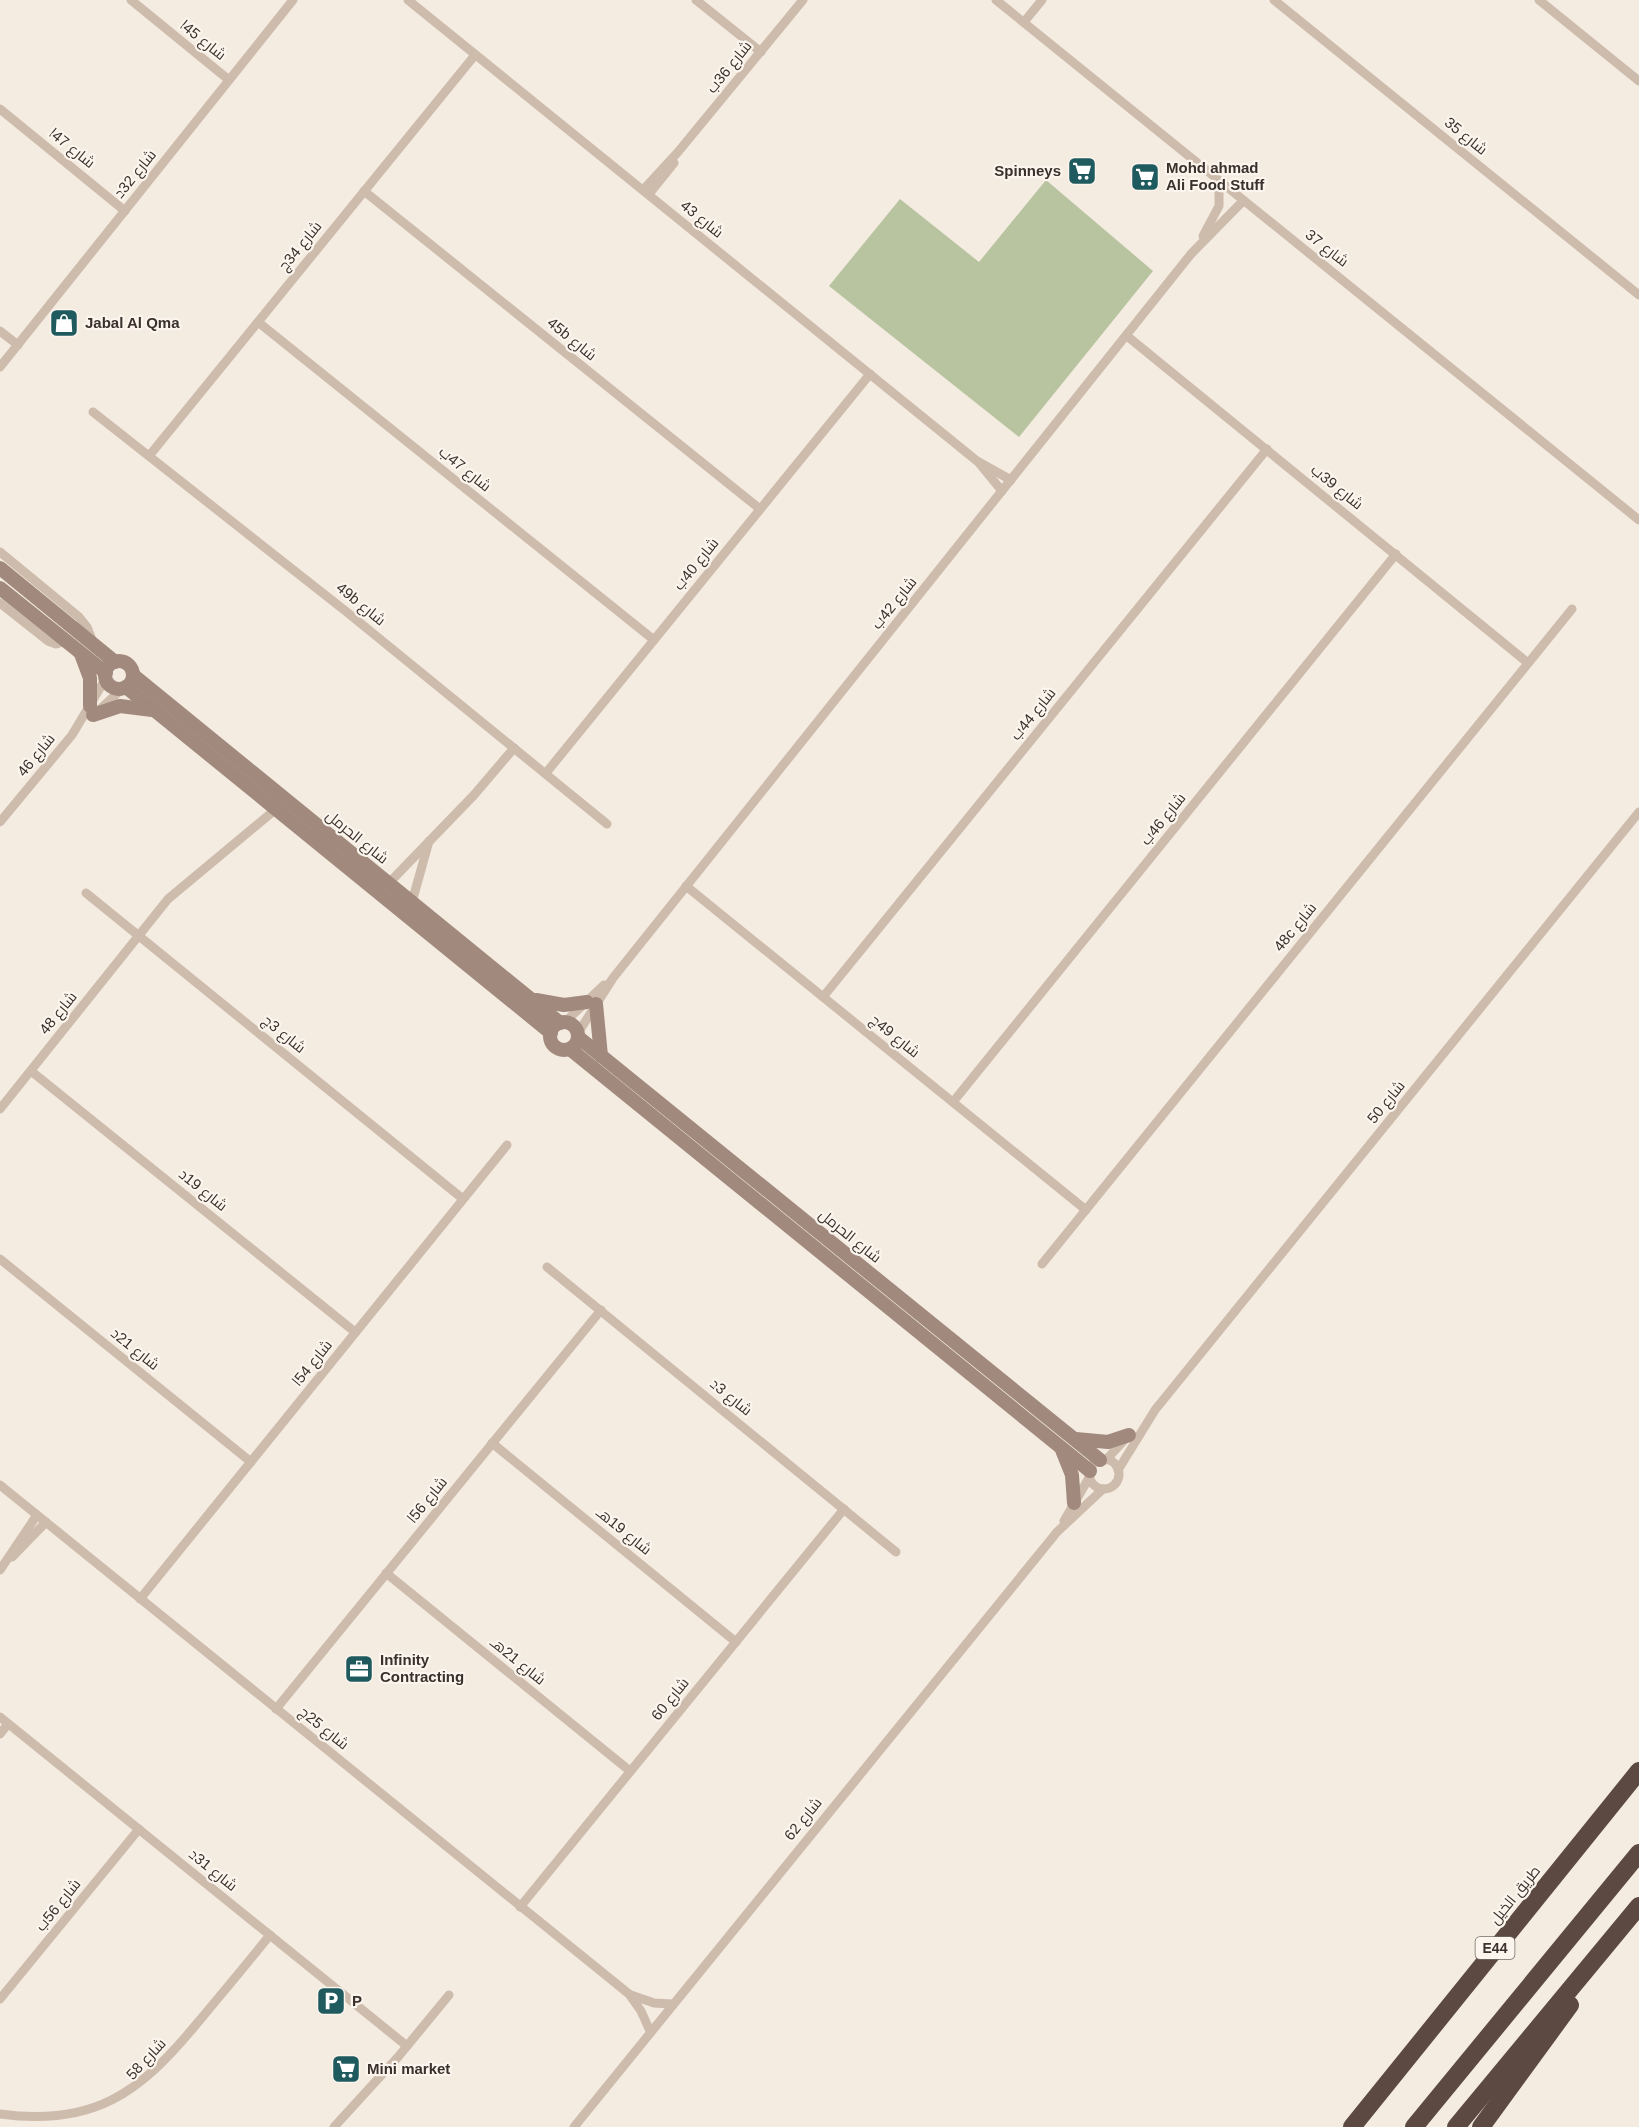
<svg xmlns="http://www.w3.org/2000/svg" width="1639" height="2127" font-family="Helvetica,Cairo,sans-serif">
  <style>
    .green { fill: #b8c4a0 }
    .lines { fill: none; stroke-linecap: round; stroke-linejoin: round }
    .street { stroke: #cdbbac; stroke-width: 9 }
    .secondary { stroke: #a18a7d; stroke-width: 14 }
    .highway { stroke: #5c4a42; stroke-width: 18 }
    .labels { text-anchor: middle; stroke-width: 4.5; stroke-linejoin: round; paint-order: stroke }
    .shield { fill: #fbf5ee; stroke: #756b66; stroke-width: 1.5 }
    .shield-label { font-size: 14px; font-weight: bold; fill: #3b302b }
    .street-label { font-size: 15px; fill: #3b302b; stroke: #fbf5ee }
    .poi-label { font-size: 15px; font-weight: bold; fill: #3b302b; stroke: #fbf5ee; text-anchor: start }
  </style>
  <rect width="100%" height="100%" fill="#f4ebe1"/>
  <!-- green -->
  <polygon class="green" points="1046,180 1153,271 1019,437 829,286 900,199 979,262"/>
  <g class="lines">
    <!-- street -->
    <g class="street">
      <polyline points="131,0 229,80"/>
      <polyline points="408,0 977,461 1011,480"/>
      <polyline points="696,0 761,52"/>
      <polyline points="996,0 1639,520"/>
      <polyline points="1274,0 1639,295"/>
      <polyline points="1539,0 1639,81"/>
      <polyline points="1024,22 1042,0"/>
      <polyline points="0,109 125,211"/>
      <polyline points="643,190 678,152 803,0"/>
      <polyline points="364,191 760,509"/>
      <polyline points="649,194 674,163"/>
      <polyline points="1203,236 1219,206 1219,182"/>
      <polyline points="258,322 654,640"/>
      <polyline points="0,331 18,345"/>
      <polyline points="1127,336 1528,663"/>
      <polyline points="0,367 293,0"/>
      <polyline points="93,412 348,613 607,824"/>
      <polyline points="149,456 475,55"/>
      <polyline points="979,463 1002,491"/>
      <polyline points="0,552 79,617 87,627 94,645"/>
      <polyline points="0,603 48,641 56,644 67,641"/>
      <polyline points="98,711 123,688"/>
      <polyline points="546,773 870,374"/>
      <polyline points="0,822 72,735 106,678"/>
      <polyline points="388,884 474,795 514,748"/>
      <polyline points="686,886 1086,1210"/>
      <polyline points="86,893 463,1199"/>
      <polyline points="412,902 429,841"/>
      <polyline points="823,997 1267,449"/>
      <polyline points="565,1022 604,985"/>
      <polyline points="578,1033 613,978 1191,254 1243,201"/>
      <polyline points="31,1071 355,1332"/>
      <polyline points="953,1102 1396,554"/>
      <polyline points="0,1109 168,899 276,809"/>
      <polyline points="0,1259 251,1462"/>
      <polyline points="1042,1264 1572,609"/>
      <polyline points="547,1267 896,1552"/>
      <polyline points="492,1443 736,1642"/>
      <circle cx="1104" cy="1474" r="15"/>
      <polyline points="1106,1460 1128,1436"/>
      <polyline points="1118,1470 1155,1410 1639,812"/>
      <polyline points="0,1485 629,1994 641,2011 650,2031"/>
      <polyline points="1064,1521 1090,1476"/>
      <polyline points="12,1557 46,1522"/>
      <polyline points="0,1570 37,1515"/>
      <polyline points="386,1573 630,1771"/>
      <polyline points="140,1599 507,1145"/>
      <polyline points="276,1709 601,1310"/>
      <polyline points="0,1717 407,2046"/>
      <polyline points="0,1734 8,1724"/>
      <polyline points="520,1907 844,1509"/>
      <polyline points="631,1995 654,2003 672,2004"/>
      <polyline points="0,1999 139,1829"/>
      <path d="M0,2114c94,13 140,-22 194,-87 26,-31 51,-61 76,-92"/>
      <polyline points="334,2127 398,2057 449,1995"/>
      <polyline points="574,2127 1057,1532 1103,1489"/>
    </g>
    <!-- secondary -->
    <g class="secondary">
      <polyline points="0,568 115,662"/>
      <polyline points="0,588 106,673"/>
      <polyline points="81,654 90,678 90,706"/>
      <circle cx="119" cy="675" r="14"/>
      <polyline points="133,675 560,1023"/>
      <polyline points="126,687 551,1033"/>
      <polyline points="93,715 120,706 152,710"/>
      <polyline points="536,1000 564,1005 587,1002"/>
      <polyline points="596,1004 601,1056"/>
      <circle cx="564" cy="1036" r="14"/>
      <polyline points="578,1037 1100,1460"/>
      <polyline points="570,1049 1090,1471"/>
      <polyline points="1076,1439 1108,1442 1129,1435"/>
      <polyline points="1062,1450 1072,1475 1074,1503"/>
    </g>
    <!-- highway -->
    <g class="highway">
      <polyline points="1352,2127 1639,1771"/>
      <polyline points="1414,2127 1639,1853"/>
      <polyline points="1456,2127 1639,1906"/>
      <polyline points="1481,2127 1570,2005"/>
    </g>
  </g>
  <!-- icons -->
  <defs>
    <g id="supermarket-square" transform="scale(1.5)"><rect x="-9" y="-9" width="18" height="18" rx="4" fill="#1f5a5e" stroke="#fbf5ee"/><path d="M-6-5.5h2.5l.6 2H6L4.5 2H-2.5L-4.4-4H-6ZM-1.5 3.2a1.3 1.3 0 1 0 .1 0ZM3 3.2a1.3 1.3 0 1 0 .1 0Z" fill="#fff"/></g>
    <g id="shop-square" transform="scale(1.5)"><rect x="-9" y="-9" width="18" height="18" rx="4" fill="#1f5a5e" stroke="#fbf5ee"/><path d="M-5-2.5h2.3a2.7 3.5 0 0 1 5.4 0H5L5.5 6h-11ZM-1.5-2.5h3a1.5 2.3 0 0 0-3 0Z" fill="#fff"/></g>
    <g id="office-square" transform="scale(1.5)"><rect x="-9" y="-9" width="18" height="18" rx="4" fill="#1f5a5e" stroke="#fbf5ee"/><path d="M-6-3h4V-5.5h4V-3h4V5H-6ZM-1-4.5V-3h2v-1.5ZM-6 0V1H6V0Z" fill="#fff"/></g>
    <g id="parking-square" transform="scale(1.5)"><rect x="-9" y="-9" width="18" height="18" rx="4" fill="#1f5a5e" stroke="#fbf5ee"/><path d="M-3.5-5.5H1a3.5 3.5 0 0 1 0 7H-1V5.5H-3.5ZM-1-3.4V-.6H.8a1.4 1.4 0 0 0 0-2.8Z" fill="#fff"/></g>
  </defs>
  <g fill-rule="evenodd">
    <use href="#supermarket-square" x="1082" y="171"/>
    <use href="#supermarket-square" x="1145" y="177"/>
    <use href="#shop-square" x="64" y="323"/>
    <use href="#office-square" x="359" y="1669"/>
    <use href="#parking-square" x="331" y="2001"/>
    <use href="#supermarket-square" x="346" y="2069"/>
  </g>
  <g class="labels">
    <!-- shield labels -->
    <rect class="shield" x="1475.5" y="1937" width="39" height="22" rx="4.5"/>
    <g class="shield-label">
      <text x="1495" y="1953">E44</text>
    </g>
    <!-- street labels -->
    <g class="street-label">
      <text transform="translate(203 40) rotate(39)" y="5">شارع 45ا</text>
      <text transform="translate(729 67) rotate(-51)" y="5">شارع 36ب</text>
      <text transform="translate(1466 136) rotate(39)" y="5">شارع 35</text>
      <text transform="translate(72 148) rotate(39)" y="5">شارع 47ا</text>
      <text transform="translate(135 174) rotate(-51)" y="5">شارع 32د</text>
      <text transform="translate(702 219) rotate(39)" y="5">شارع 43</text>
      <text transform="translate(300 246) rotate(-51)" y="5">شارع 34ج</text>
      <text transform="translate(1327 248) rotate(38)" y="5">شارع 37</text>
      <text transform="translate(572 339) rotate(39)" y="5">45b شارع</text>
      <text transform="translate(465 469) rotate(39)" y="5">شارع 47ب</text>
      <text transform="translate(1337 487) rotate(39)" y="5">شارع 39ب</text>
      <text transform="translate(696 564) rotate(-51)" y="5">شارع 40ب</text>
      <text transform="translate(894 603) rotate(-51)" y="5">شارع 42ب</text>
      <text transform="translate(361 604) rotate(39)" y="5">49b شارع</text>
      <text transform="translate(1033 714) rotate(-51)" y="5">شارع 44ب</text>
      <text transform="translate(36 755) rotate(-51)" y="5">شارع 46</text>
      <text transform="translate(1163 819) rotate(-51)" y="5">شارع 46ب</text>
      <text transform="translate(357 837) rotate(39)" y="5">شارع الحرمل</text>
      <text transform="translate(1295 927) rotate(-51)" y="5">48c شارع</text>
      <text transform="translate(58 1013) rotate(-51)" y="5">شارع 48</text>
      <text transform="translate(284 1034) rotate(39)" y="5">شارع 3ج</text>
      <text transform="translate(895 1036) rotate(39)" y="5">شارع 49ج</text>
      <text transform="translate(1386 1102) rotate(-51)" y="5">شارع 50</text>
      <text transform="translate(203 1190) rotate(39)" y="5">شارع 19د</text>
      <text transform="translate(850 1236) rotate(39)" y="5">شارع الحرمل</text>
      <text transform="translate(135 1349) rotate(39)" y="5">شارع 21د</text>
      <text transform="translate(312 1363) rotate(-51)" y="5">شارع 54ا</text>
      <text transform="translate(731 1397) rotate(39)" y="5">شارع 3د</text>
      <text transform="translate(427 1500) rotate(-51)" y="5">شارع 56ا</text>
      <text transform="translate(624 1531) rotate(39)" y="5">شارع 19هـ</text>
      <text transform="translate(518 1661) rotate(39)" y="5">شارع 21هـ</text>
      <text transform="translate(670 1699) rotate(-51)" y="5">شارع 60</text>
      <text transform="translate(324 1728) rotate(39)" y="5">شارع 25ج</text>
      <text transform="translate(803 1819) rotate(-51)" y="5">شارع 62</text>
      <text transform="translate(213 1870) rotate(39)" y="5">شارع 31د</text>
      <text transform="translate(1515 1895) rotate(-51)" y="5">طريق الخيل</text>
      <text transform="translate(58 1905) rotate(-51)" y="5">شارع 56ب</text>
      <text transform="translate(146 2059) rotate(-47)" y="5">شارع 58</text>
    </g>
    <!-- poi labels -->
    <g class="poi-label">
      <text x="1166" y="173">Mohd ahmad<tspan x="1166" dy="17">Ali Food Stuff</tspan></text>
      <text x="1061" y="176" text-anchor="end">Spinneys</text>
      <text x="85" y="328">Jabal Al Qma</text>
      <text x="380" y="1665">Infinity<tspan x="380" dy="17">Contracting</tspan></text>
      <text x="352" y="2006">P</text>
      <text x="367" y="2074">Mini market</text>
    </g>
  </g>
</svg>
